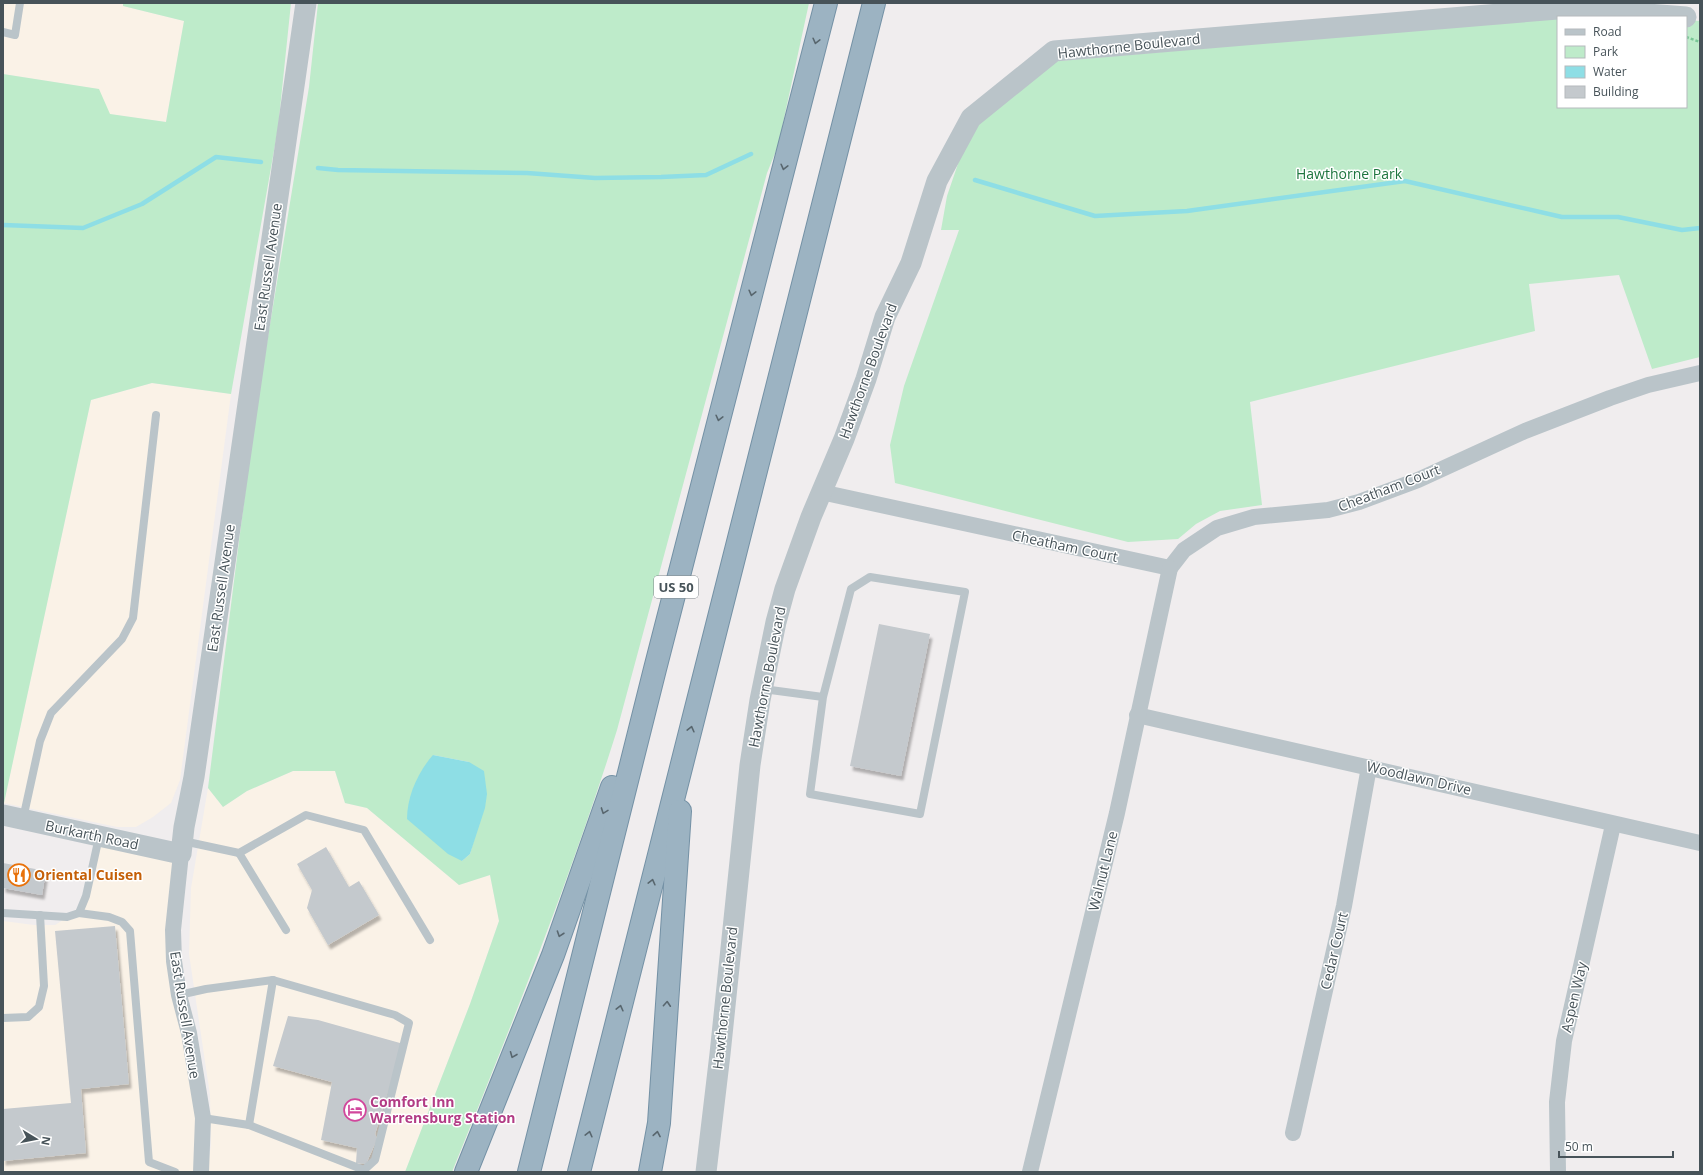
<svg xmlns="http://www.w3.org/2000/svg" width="1703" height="1175" font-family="'Open Sans',sans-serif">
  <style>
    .commercial { fill: #faf2e7 }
    .green { fill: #beebca; fill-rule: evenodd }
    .water { fill: #8edee5 }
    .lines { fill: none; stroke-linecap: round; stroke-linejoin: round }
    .stream { stroke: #8edee5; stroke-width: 4.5 }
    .building { fill: #c4c9cd; filter: url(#shadow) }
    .trunk-casing { stroke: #7491a5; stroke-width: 24 }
    .path { stroke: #79c696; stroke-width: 2.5; stroke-dasharray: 3 2; stroke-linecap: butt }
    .service { stroke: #bac4c9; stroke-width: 8 }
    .minor { stroke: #bac4c9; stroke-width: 16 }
    .tertiary { stroke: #bac4c9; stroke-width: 21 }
    .trunk { stroke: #9cb3c2; stroke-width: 22 }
    .oneway { stroke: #58666e }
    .labels { text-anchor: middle; stroke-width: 3; stroke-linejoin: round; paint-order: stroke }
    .shield { fill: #fff; stroke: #7e878b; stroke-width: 1 }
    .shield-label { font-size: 13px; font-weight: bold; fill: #475359 }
    .street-label { font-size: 14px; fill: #475359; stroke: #fff }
    .park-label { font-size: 14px; fill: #1d753e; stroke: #fff }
    .food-label { font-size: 14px; font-weight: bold; fill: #c56008; stroke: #fff; text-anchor: start }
    .hotel-label { font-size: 14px; font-weight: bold; fill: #b23c85; stroke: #fff; text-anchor: start }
  </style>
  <defs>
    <filter id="shadow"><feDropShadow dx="2.5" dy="4.5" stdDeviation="1" flood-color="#0004"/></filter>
  </defs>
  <rect width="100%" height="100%" fill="#f0edee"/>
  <!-- commercial -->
  <g class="commercial">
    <polygon points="3,3 123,3 123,6 184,21 166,122 109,114 98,89 3,74"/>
    <polygon points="152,383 231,394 180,780 171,803 153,817 136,827 117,827 4,803 91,400"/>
    <polygon points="293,771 335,771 345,803 367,808 459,885 490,875 499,921 470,1004 405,1172 207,1172 211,1145 210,1095 189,954 191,888 208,788 223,807 247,791"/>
    <polygon points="98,844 174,859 173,930 189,1033 201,1172 3,1172 3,921 34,925 55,925 71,915 84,901"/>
  </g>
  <!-- green -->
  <g class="green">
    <polygon points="123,3 291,3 278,128 231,394 152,383 91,400 4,803 3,74 99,89 110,114 166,122 184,21 123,6"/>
    <path d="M318,3h491l-31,143 -11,27 -150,557c-47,150 -106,296 -165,442h-47l65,-168 29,-83 -9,-46 -31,10 -92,-77 -22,-5 -10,-32h-42l-46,20 -24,16 -15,-19 46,-366 55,-335zM433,755l36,7 6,74 -5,18 -8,7z"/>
    <polygon points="1558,17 1558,107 1686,107 1686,20 1700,21 1700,357 1652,369 1619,275 1529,284 1535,331 1250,402 1262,505 1220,511 1196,524 1178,539 1128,542 895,483 890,445 904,386 959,230 941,230 947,196 961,155 974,126 1048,62"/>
  </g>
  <!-- water -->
  <path class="water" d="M433,755l36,7 15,9 3,23 -2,14 -15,46 -8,7 -14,-7 -41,-35c0,-23 11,-47 26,-64z"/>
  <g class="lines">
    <!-- stream -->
    <g class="stream">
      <polyline points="318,168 338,170 527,173 595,178 661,177 706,175 751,154"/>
      <polyline points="975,180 1095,216 1187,211 1405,181 1562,217 1618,217 1682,230 1700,228"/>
      <polyline points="3,225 83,228 142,204 216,157 261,162"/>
    </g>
  </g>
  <!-- building -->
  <g class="building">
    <polygon points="879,624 930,634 901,776 850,766"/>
    <polygon points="326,847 349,887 359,881 379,915 328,945 307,908 312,890 297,864"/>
    <polygon points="3,863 46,871 42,895 3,888"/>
    <polygon points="115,926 129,1084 81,1089 86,1153 3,1161 3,1109 71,1103 55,931"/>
    <polygon points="288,1016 318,1020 400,1043 402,1045 375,1134 377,1139 366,1164 356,1163 357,1148 321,1140 332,1082 273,1066"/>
  </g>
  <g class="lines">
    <!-- trunk casing -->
    <g class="trunk-casing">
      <g id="trunk">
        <polyline points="466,1172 553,955 612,787"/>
        <polyline points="529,1172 655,669 826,3"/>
        <polyline points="579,1172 874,3"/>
        <polyline points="650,1172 659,1123 680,811"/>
      </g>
    </g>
    <!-- path -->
    <polyline class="path" points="1686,37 1700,42"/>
    <!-- service -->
    <g class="service">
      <polyline points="3,32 15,35 20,3"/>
      <polyline points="763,689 823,697 810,794 920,814 965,592 870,577 851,589 823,697"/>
      <polyline points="23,819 40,741 51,713 122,639 133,618 156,415"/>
      <polyline points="183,841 239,853 306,815 364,830 430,940"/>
      <polyline points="239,853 286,930"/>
      <polyline points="3,913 67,917 79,913 86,896 99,837"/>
      <polyline points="79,913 109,917 122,922 130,931 149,1162 175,1172"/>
      <polyline points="179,995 206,989 273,980 395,1015 409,1023 375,1160 364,1170 249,1125 203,1118"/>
      <polyline points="3,1018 28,1017 39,1007 44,986 40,915"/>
      <polyline points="249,1125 273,980"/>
    </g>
    <!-- minor -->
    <g class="minor">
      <polyline points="821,492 1170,568 1184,550 1217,528 1254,517 1328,510 1359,502 1418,480 1525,431 1610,398 1648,385 1700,373"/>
      <polyline points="1137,715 1700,843"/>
      <polyline points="181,854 173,930 174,961 179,995 189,1033 203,1118 201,1172"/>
      <polyline points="1293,1133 1344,906 1369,767"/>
      <polyline points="1030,1172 1117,813 1170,568"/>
      <polyline points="1558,1172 1557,1102 1564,1041 1613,825"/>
    </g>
    <!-- tertiary -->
    <g class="tertiary">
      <polyline points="3,815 181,854 184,827 194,777 306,3"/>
      <polyline points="706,1172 720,1054 750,765 760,700 776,622 785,589 811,517 844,439 866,379 885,317 911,263 937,181 971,118 1054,51 1570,8 1686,17"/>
    </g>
    <!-- trunk -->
    <use href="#trunk" class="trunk"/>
  </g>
  <!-- one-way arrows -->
  <defs><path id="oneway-chevron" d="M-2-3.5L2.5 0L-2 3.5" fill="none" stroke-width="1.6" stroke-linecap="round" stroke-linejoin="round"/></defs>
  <g class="oneway">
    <use href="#oneway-chevron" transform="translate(816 41) rotate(104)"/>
    <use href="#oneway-chevron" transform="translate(784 167) rotate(104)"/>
    <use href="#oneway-chevron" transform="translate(752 293) rotate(104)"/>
    <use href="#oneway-chevron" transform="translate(719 418) rotate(104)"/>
    <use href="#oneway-chevron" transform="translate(691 729) rotate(-76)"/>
    <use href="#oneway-chevron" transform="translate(604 811) rotate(110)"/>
    <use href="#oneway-chevron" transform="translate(652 882) rotate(-76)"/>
    <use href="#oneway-chevron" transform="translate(560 934) rotate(109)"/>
    <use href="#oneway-chevron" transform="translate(667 1004) rotate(-86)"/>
    <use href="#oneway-chevron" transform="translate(620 1008) rotate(-76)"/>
    <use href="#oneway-chevron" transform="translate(513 1055) rotate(112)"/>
    <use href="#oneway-chevron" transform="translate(589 1134) rotate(-76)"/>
    <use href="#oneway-chevron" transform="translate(657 1134) rotate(-80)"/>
  </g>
  <!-- icons -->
  <defs>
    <g id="restaurant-ring" transform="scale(1.15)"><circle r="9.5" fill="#fff" stroke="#e8710a" stroke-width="1.5"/><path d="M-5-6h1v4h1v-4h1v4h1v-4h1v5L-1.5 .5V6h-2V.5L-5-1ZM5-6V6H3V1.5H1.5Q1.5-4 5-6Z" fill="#e8710a"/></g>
    <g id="hotel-ring" transform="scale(1.15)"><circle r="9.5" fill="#fff" stroke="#d1479c" stroke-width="1.5"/><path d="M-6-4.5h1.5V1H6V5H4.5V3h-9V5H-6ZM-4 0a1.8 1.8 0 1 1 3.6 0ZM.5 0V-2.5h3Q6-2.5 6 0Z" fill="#d1479c"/></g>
  </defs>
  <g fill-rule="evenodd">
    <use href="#restaurant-ring" x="19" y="875"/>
    <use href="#hotel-ring" x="355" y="1110"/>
  </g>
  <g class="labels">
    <!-- shield labels -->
    <rect class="shield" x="654" y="576" width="44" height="22" rx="3"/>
    <g class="shield-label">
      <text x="676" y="592">US 50</text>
    </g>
    <!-- street labels -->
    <g class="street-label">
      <text transform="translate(1129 46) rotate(-6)" y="5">Hawthorne Boulevard</text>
      <text transform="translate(268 267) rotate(-82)" y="5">East Russell Avenue</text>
      <text transform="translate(868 371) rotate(-70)" y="5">Hawthorne Boulevard</text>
      <text transform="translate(1389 488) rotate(-21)" y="5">Cheatham Court</text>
      <text transform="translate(1065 546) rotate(12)" y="5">Cheatham Court</text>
      <text transform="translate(221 588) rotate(-82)" y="5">East Russell Avenue</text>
      <text transform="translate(767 677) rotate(-79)" y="5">Hawthorne Boulevard</text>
      <text transform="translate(1419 778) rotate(13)" y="5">Woodlawn Drive</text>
      <text transform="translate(92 835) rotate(12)" y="5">Burkarth Road</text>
      <text transform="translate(1103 871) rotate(-76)" y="5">Walnut Lane</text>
      <text transform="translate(1334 951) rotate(-77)" y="5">Cedar Court</text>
      <text transform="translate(1574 997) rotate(-77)" y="5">Aspen Way</text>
      <text transform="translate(725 998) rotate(-84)" y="5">Hawthorne Boulevard</text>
      <text transform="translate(185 1015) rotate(81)" y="5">East Russell Avenue</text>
    </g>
    <!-- park labels -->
    <g class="park-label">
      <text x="1349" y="179">Hawthorne Park</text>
    </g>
    <!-- food labels -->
    <g class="food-label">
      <text x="34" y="880">Oriental Cuisen</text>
    </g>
    <!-- hotel labels -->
    <g class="hotel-label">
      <text x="370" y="1107">Comfort Inn<tspan x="370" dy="16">Warrensburg Station</tspan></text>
    </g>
  </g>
  <!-- border -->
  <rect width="1703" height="1175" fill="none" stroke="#475359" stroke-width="8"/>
  <!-- legend -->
  <rect x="1557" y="16" width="130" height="92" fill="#ffffff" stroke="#b5babd"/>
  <rect x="1565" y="29" width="20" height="6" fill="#bac4c9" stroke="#b5babd"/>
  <text x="1593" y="36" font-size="12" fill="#475359">Road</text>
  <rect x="1565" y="46" width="20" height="12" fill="#beebca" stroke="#b5babd"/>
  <text x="1593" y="56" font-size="12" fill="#475359">Park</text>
  <rect x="1565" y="66" width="20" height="12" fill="#8edee5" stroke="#b5babd"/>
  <text x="1593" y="76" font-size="12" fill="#475359">Water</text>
  <rect x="1565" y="86" width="20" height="12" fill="#c4c9cd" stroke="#b5babd"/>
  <text x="1593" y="96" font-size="12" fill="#475359">Building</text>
  <!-- north arrow -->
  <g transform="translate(36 1139) rotate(100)" stroke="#ffffff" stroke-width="3" paint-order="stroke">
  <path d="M0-3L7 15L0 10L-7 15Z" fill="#475359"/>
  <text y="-6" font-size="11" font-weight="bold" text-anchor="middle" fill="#475359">N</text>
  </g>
  <!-- scale -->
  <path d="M1559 1151v6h114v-6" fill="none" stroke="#475359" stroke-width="2"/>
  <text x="1565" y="1151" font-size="12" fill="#475359" stroke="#ffffff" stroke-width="3" paint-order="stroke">50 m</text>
</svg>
